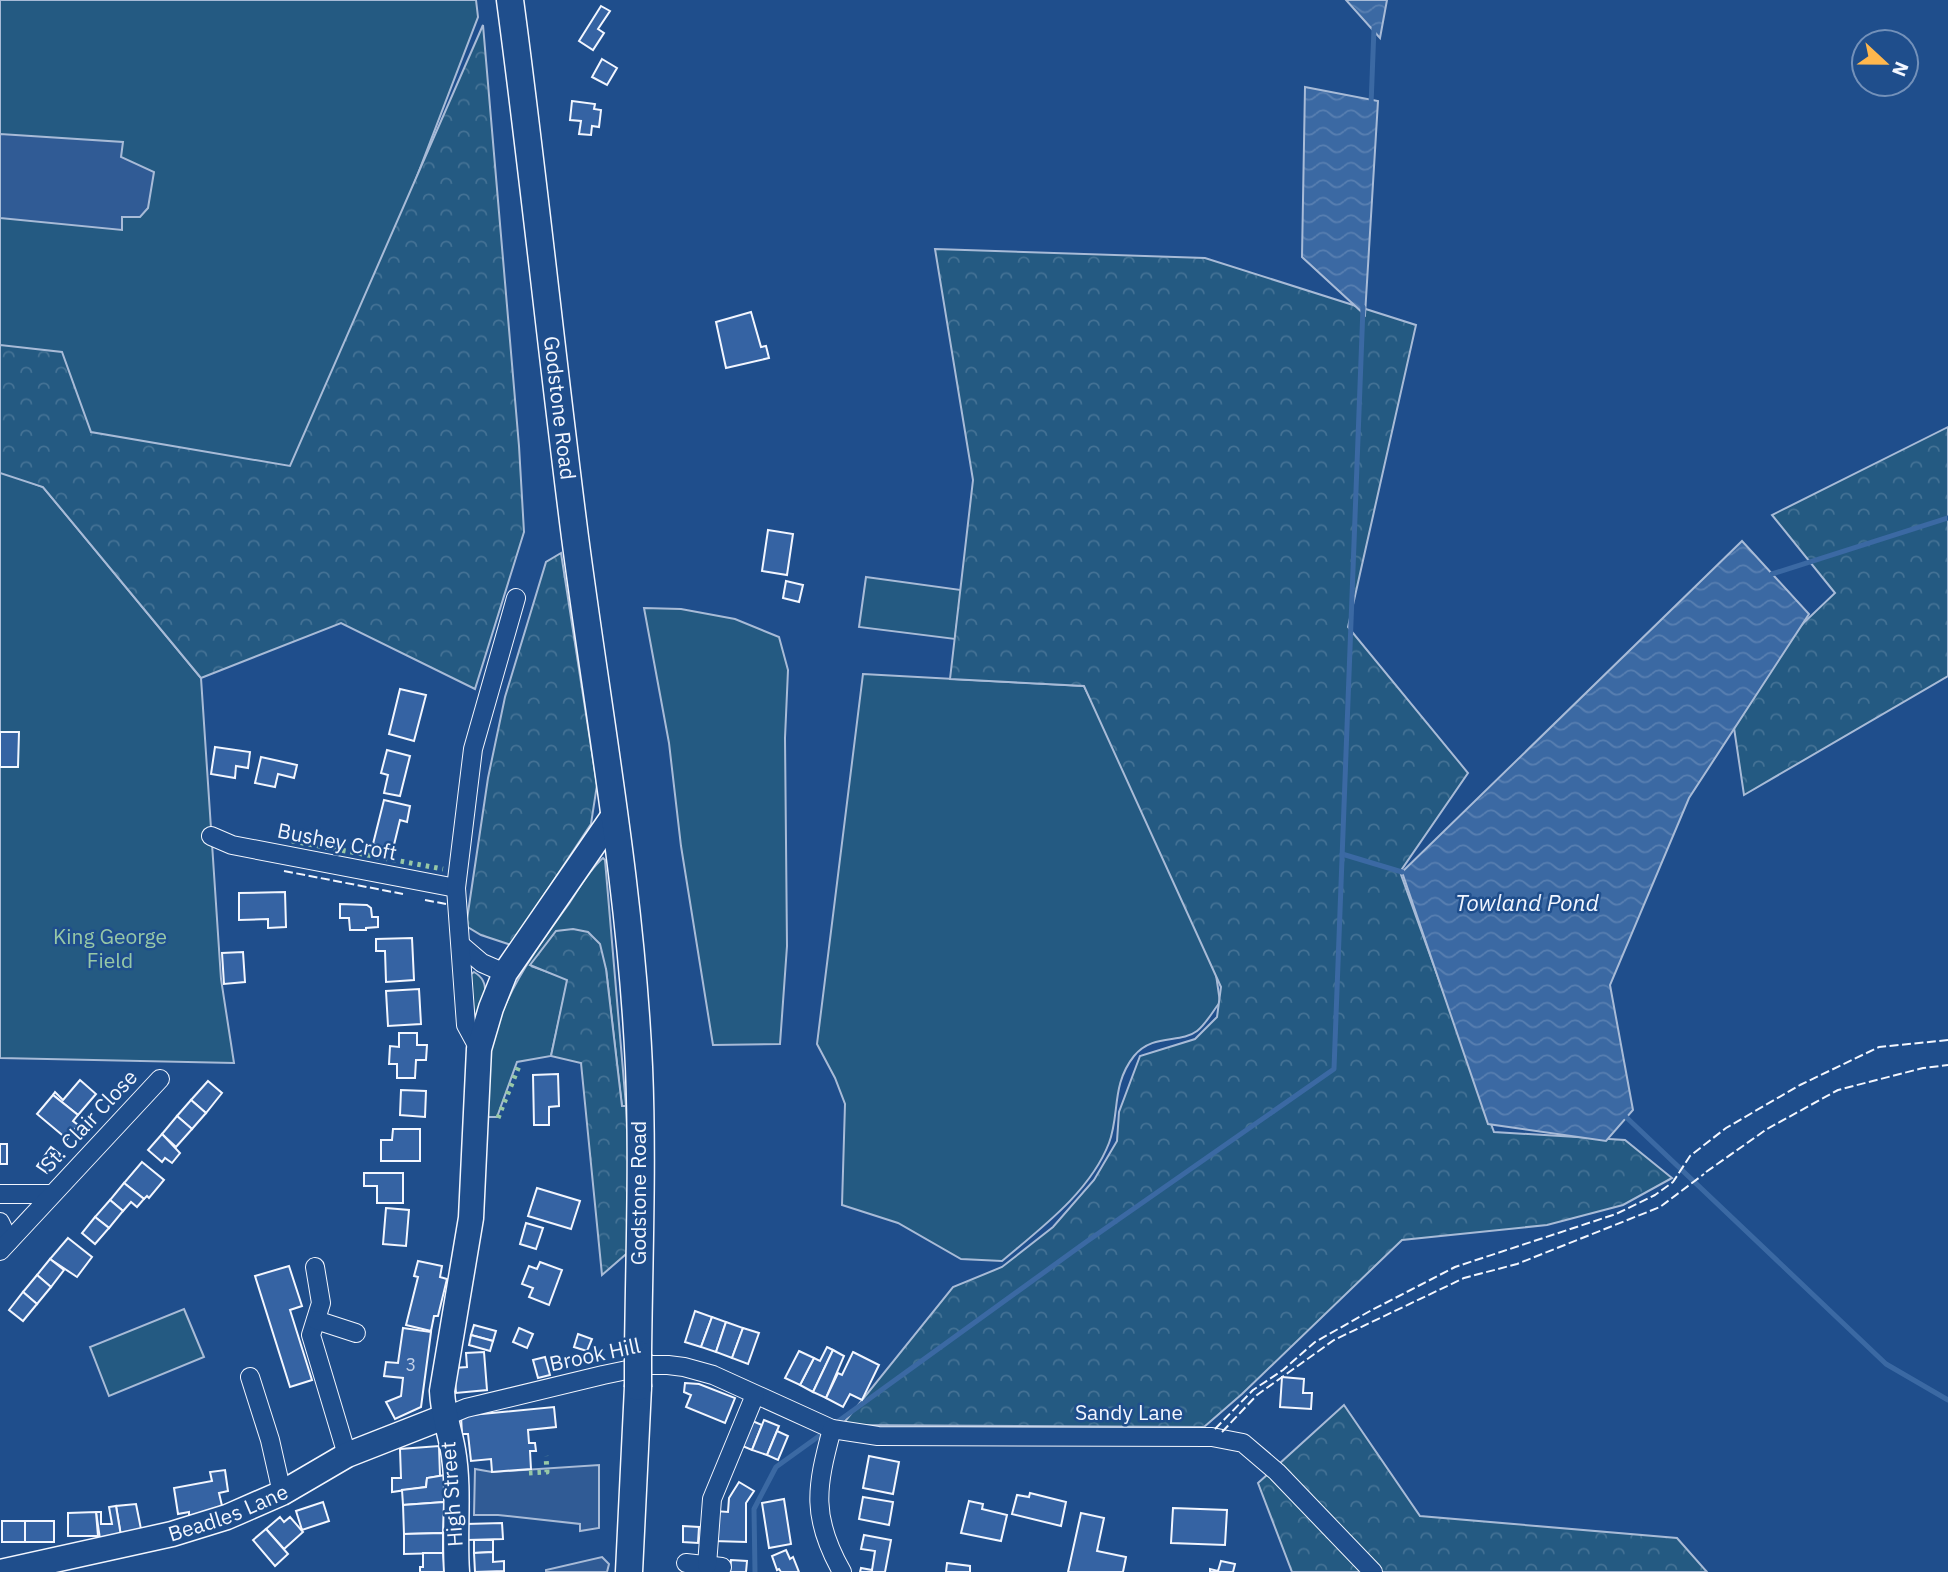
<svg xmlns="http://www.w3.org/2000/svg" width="1948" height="1572" font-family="'IBM Plex Sans',sans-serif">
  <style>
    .green { fill: #245a82; stroke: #a8bbd7; stroke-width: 2 }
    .forest { fill: url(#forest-crowns); stroke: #a8bbd7; stroke-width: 2 }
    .parking { fill: #305b95; stroke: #a8bbd7; stroke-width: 2 }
    .water { fill: url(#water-waves); stroke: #a8bbd7; stroke-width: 2 }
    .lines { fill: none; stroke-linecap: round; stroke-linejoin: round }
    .stream { stroke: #3b69a3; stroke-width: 5 }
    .building { fill: #3563a3; stroke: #f2f6ff; stroke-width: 2 }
    .street-casing { stroke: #f2f6ff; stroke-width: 20 }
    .secondary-casing { stroke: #f2f6ff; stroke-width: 27 }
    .primary-casing { stroke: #f2f6ff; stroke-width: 29 }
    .street { stroke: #1f4e8c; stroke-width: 18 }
    .secondary { stroke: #1f4e8c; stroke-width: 24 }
    .primary { stroke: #1f4e8c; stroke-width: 26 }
    .primary-bridge-casing { stroke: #f2f6ff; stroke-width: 29; stroke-linecap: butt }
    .primary-bridge { stroke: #1f4e8c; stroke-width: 26 }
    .hedge { stroke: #97c8a6; stroke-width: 5; stroke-dasharray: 3.5 5; stroke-linecap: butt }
    .fence { stroke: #f2f6ff; stroke-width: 2; stroke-dasharray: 9 3.5; stroke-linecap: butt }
    .labels { text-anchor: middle; stroke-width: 5; stroke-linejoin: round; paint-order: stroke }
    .number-label { font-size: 18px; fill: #c3d1e8 }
    .street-label { font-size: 21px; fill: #f2f6ff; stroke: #1f4e8c }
    .park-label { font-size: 21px; fill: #97c8a6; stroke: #1f4e8c }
    .water-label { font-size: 23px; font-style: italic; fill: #f2f6ff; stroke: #1f4e8c }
  </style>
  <defs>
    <pattern id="forest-crowns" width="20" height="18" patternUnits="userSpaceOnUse" patternTransform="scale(1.75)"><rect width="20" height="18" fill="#245a82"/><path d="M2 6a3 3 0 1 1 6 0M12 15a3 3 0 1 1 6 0" fill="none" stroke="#447295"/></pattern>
    <pattern id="water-waves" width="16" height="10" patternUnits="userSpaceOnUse" patternTransform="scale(1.75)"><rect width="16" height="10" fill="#3b69a3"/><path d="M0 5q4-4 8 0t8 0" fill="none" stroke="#587fb1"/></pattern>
  </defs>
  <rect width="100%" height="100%" fill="#1f4e8c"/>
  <!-- green -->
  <g class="green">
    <polygon points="0,0 476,0 478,17 298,487 0,437"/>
    <polygon points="0,471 43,487 201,678 221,979 234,1063 0,1058"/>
    <polygon points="866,577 961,590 955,639 859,627"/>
    <polygon points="644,608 681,609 735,619 779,637 788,670 785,738 787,946 780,1044 713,1045 681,846 669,743"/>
    <path d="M863,674l221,12 127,254 9,62c-7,9 -14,22 -23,29 -17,13 -44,2 -63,25 -23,29 -14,58 -25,87 -19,49 -68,85 -107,118l-41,-2 -63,-36 -56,-18 3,-101 -10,-26 -18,-34z"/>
    <path d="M603,858l2,2 21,246 -4,1 -16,-138 -75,-3 37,13 -17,77 -34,6 -20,55h-10c-10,-85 33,-146 81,-212 10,-15 21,-35 35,-47z"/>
    <path d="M474,972c18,10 11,31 1,44l-3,-1 -2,-40z"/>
    <polygon points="184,1309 204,1357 109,1396 90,1347"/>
  </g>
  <!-- forest -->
  <g class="forest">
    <polygon points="483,25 519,446 524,532 475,689 341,623 201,678 43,487 0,473 0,345 62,352 91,432 290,466"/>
    <polygon points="935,249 1205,258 1416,325 1348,627 1468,773 1400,872 1494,1132 1625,1140 1672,1178 1623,1205 1547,1225 1402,1240 1242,1394 1204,1427 842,1425 953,1287 1002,1267 1053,1227 1094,1180 1117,1141 1119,1112 1140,1056 1195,1039 1217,1017 1221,987 1084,686 950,679 973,480"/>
    <polygon points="1948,427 1948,676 1744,795 1729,694 1835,593 1772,515"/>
    <polygon points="561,553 597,785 591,824 511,945 481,935 466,926 488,778 505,697 546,562"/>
    <polygon points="573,929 588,932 600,944 606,969 622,1106 626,1106 633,1248 602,1275 581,1063 551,1056 567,980 530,965 556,931"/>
    <polygon points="1344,1405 1420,1516 1677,1538 1707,1572 1292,1572 1258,1483"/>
  </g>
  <!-- parking -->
  <g class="parking">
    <polygon points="0,134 123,142 121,157 154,172 148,208 140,217 122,217 122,230 0,218"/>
    <polygon points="599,1465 599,1528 580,1531 580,1524 498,1515 474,1515 475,1469 492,1472"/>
    <polygon points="602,1557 609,1564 607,1572 546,1572 546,1570"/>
  </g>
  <!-- water -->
  <g class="water">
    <polygon points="1346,0 1387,0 1380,38"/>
    <polygon points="1305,87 1378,101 1365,315 1302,257"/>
    <polygon points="1742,541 1809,614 1689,798 1610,985 1633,1110 1606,1141 1488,1124 1402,872"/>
  </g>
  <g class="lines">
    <!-- stream -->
    <g class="stream">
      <polyline points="1371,105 1374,28"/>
      <polyline points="1772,574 1948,518"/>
      <polyline points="1342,854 1402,872"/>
      <polyline points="1626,1117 1886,1364 1948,1400"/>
      <polyline points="833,1425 1086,1242 1334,1069 1363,307"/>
      <polyline points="755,1572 754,1509 776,1467 826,1431"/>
    </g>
  </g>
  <!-- building -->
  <g class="building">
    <polygon points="601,6 610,11 598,29 604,33 593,50 579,41"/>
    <polygon points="602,59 617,68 607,85 592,77"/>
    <polygon points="572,101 595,104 594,109 601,110 599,127 592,126 591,135 579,134 581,121 570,120"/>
    <polygon points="751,312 761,347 766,346 769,358 726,368 716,322"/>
    <polygon points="768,530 793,534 787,575 762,571"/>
    <polygon points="786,581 803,585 799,602 783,598"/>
    <polygon points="400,689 426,695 414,741 389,734"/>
    <polygon points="0,732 19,732 18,767 0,767"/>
    <polygon points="215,747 250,752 248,768 236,766 235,778 211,774"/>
    <polygon points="387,750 410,756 400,796 384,793 388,775 381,773"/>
    <polygon points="261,757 297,765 294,778 278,774 275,787 255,783"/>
    <polygon points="384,800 410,806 407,822 400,820 393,849 373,844"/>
    <polygon points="285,892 286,927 268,928 268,919 239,920 239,893"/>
    <polygon points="340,904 367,905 371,908 372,917 378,917 378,927 366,928 366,930 350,930 349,918 340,918"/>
    <polygon points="412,938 414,980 386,982 385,951 376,951 376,939"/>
    <polygon points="243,952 245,982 224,984 222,953"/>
    <polygon points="419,989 421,1024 388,1026 386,991"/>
    <polygon points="399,1033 417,1033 417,1045 427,1045 426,1060 416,1060 415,1078 397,1078 397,1064 389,1064 390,1046 399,1047"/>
    <polygon points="558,1074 559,1106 549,1107 549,1125 534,1125 533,1075"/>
    <polygon points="80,1080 96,1094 78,1115 53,1095 55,1092 63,1100"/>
    <polygon points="208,1081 222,1093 206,1113 191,1100"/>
    <polygon points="401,1090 426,1091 425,1117 400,1115"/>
    <polygon points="53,1095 78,1115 73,1121 78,1125 67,1139 37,1114"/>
    <polygon points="191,1100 206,1113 192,1129 177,1116"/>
    <polygon points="177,1116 192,1129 176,1147 162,1134"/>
    <polygon points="393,1129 420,1129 420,1161 381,1161 381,1140 392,1140"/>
    <polygon points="162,1134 180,1153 172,1163 165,1158 162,1162 148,1150"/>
    <rect x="0" y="1144" width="7" height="20"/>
    <polygon points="51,1147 61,1155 47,1173 37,1166"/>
    <polygon points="142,1162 164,1180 149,1198 147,1196 144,1199 124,1183"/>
    <polygon points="364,1173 403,1173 403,1203 377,1203 377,1186 364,1186"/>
    <polygon points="124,1183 144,1199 137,1207 131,1202 123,1211 110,1200"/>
    <polygon points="537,1188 580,1201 571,1229 528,1216"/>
    <polygon points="110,1200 123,1211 109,1228 95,1217"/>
    <polygon points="386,1208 409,1210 406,1246 383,1244"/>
    <polygon points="95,1217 109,1228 95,1244 82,1233"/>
    <polygon points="526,1223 543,1228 536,1249 520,1244"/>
    <polygon points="68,1238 92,1257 77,1277 50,1259"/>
    <polygon points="50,1259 64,1270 51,1287 37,1275"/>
    <polygon points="418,1261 442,1266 440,1277 447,1279 438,1316 434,1316 431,1331 406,1325 418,1277 414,1276"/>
    <polygon points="540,1262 562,1270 549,1305 529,1297 533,1288 522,1284 529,1266 537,1269"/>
    <polygon points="289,1266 302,1306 290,1310 312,1380 290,1387 255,1276"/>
    <polygon points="37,1275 51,1287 37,1304 23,1292"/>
    <polygon points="23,1292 37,1304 23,1321 9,1310"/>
    <polygon points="695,1311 712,1317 701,1347 685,1342"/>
    <polygon points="712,1317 726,1322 716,1352 701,1347"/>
    <polygon points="726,1322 743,1328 732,1358 716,1352"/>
    <polygon points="474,1325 496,1331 493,1341 471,1335"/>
    <polygon points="403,1328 431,1332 421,1407 395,1419 386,1402 401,1396 403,1378 384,1376 386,1362 398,1363"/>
    <polygon points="519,1328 533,1334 527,1348 513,1342"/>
    <polygon points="743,1328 759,1333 748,1364 732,1358"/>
    <polygon points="578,1334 592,1339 587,1351 574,1347"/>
    <polygon points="471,1335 493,1341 490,1351 469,1345"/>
    <polygon points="827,1347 833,1350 813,1392 800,1385 814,1358 820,1361"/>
    <polygon points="833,1350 844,1356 826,1398 813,1392"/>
    <polygon points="799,1351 814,1358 800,1385 785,1378"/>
    <polygon points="484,1352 487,1390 456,1393 454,1368 467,1367 466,1353"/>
    <polygon points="853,1352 879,1365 862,1400 850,1394 843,1407 826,1398 838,1373 842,1375"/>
    <polygon points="545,1357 550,1375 538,1378 533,1360"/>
    <polygon points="1282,1377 1304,1379 1303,1393 1312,1393 1311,1409 1280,1407"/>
    <polygon points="685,1383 699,1384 735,1398 725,1423 686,1407 691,1395 684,1392"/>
    <polygon points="554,1407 556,1427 528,1430 529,1443 535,1443 536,1451 530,1451 531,1469 492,1472 491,1459 471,1461 468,1434 462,1434 461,1416"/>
    <polygon points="750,1420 762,1425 752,1450 740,1445"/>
    <polygon points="764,1420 779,1426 767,1455 752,1450"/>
    <polygon points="777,1431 788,1436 778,1460 767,1455"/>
    <polygon points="439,1446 440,1476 427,1478 426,1487 392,1492 392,1478 401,1478 400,1449"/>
    <polygon points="869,1456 899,1462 893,1494 863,1488"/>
    <polygon points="225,1470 228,1491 219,1493 223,1510 189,1516 189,1512 178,1514 174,1488 212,1481 210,1472"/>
    <polygon points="445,1475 444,1502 403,1505 402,1490 426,1487 427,1478"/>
    <polygon points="739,1482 754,1491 746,1503 746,1542 714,1541 715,1511 728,1512 729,1498"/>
    <polygon points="1030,1493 1066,1502 1061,1526 1012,1514 1017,1495 1029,1497"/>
    <polygon points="863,1497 893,1502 889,1525 859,1519"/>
    <polygon points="784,1499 791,1544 769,1548 762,1503"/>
    <polygon points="969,1501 983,1504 982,1509 1007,1515 1001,1541 961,1533"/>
    <polygon points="323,1502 329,1521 302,1530 296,1511"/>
    <polygon points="444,1502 443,1533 404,1534 403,1505"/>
    <polygon points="136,1504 142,1534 121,1536 116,1506"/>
    <polygon points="116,1506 121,1536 100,1539 96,1512 101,1512 101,1524 112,1524 109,1507"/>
    <polygon points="1173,1508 1227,1510 1225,1545 1171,1543"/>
    <polygon points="96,1512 98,1536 68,1536 68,1513"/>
    <polygon points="1081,1513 1104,1518 1097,1551 1126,1557 1123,1572 1068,1572"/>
    <polygon points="280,1517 284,1522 290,1517 303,1532 284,1549 266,1529"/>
    <rect x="2" y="1521" width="23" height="21"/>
    <rect x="25" y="1521" width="29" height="21"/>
    <polygon points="502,1523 503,1539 467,1540 466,1524"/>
    <polygon points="683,1526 699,1527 698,1543 683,1542"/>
    <polygon points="266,1529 288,1554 275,1566 253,1540"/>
    <polygon points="443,1533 443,1553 404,1554 404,1534"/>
    <polygon points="864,1535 891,1540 885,1572 860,1572 861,1568 872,1570 875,1551 861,1549"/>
    <polygon points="474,1540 493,1540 493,1552 474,1553"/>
    <polygon points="786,1550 790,1559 793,1557 799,1572 781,1572 779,1569 777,1570 772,1556"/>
    <polygon points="493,1552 493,1562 504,1561 504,1571 475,1572 474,1553"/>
    <polygon points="423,1553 443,1553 444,1572 420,1572 420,1567 423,1567"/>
    <polygon points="731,1560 747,1561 746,1572 730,1572"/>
    <polygon points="1221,1561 1235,1564 1233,1572 1210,1572 1210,1569 1218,1571"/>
    <polygon points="947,1563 970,1566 970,1572 946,1572"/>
  </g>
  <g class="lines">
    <!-- street casing -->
    <g class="street-casing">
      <g id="street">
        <polyline points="211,836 232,845 456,888"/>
        <polyline points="461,945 482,963 505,973"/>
        <polyline points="479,1049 466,1025 456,888 473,749 516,598"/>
        <polyline points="0,1194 51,1194"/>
        <polyline points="0,1222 9,1241"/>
        <polyline points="0,1251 160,1079"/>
        <polyline points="315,1267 321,1303 311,1335 347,1455"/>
        <polyline points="316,1320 356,1333"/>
        <polyline points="250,1377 270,1440 282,1493"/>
        <polyline points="444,1417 466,1408 603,1375 651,1365 668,1365 684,1367 713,1375 832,1429 878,1436 1212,1437 1243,1443 1277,1472 1373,1572"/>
        <path d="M832,1429c-16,59 -21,88 10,143"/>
        <polyline points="686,1563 722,1567"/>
        <polyline points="707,1565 712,1499 755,1395"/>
      </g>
    </g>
    <!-- secondary casing -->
    <g class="secondary-casing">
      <g id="secondary">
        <path id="s1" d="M0,1572l172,-38 55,-17 55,-24 65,-38 97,-38"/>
        <path d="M457,1572c-3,-40 3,-82 -4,-122 -4,-22 -10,-36 -11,-59l29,-173 8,-169 12,-41 14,-35 109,-158"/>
      </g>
    </g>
    <!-- primary casing -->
    <g class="primary-casing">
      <g id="primary">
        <path id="s2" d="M510,0c24,179 42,358 65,537 23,176 56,352 64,530 4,95 0,192 -1,287"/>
        <polyline points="629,1572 638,1387"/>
      </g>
    </g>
    <!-- street -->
    <use href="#street" class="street"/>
    <!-- secondary -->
    <use href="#secondary" class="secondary"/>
    <!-- primary -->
    <use href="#primary" class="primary"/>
    <!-- primary-bridge casing -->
    <g class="primary-bridge-casing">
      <polyline id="primary-bridge" points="638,1387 638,1354"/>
    </g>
    <!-- primary-bridge -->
    <use href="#primary-bridge" class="primary-bridge"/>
    <!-- hedge -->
    <g class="hedge">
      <polyline points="292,841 443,869"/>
      <polyline points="498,1118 519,1066"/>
      <polyline points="529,1473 547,1472 546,1456"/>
    </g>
    <!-- fence -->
    <g class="fence">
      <polyline points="284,871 403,894"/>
      <polyline points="425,900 446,904"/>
      <polyline points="1706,1172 1767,1129 1838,1090 1923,1068 1948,1065"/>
      <polyline points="1215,1429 1253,1390 1283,1370 1315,1342 1370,1311 1455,1267 1616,1214 1655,1195 1673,1182 1690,1156 1726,1128 1800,1085 1879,1047 1948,1040"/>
      <polyline points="1222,1432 1257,1395 1334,1340 1464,1278 1517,1264 1660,1207 1704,1174"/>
    </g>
  </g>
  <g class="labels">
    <!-- number labels -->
    <g class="number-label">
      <text x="411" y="1371">3</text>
    </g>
    <!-- street labels -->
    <g class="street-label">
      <text dy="7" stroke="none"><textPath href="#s2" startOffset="411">Godstone Road</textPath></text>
      <text transform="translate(337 842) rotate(11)" y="7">Bushey Croft</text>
      <text transform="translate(89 1121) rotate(-47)" y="7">St. Clair Close</text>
      <text transform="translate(639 1193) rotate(-90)" y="7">Godstone Road</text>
      <text transform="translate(595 1355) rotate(-12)" y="7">Brook Hill</text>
      <text x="1129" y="1420">Sandy Lane</text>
      <text transform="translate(452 1494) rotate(-94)" y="7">High Street</text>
      <text dy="7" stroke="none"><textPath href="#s1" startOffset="236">Beadles Lane</textPath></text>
    </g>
    <!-- park labels -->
    <g class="park-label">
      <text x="110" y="944">King George<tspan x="110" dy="24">Field</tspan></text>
    </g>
    <!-- water labels -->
    <g class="water-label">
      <text x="1527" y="911">Towland Pond</text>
    </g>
  </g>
  <!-- north arrow -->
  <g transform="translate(1885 63) rotate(112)"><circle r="33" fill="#1f4e8c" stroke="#7391ba" stroke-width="2"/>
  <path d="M0-5L12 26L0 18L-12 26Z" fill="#ffb74d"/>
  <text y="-10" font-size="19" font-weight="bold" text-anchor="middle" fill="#f2f6ff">N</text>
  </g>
</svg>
